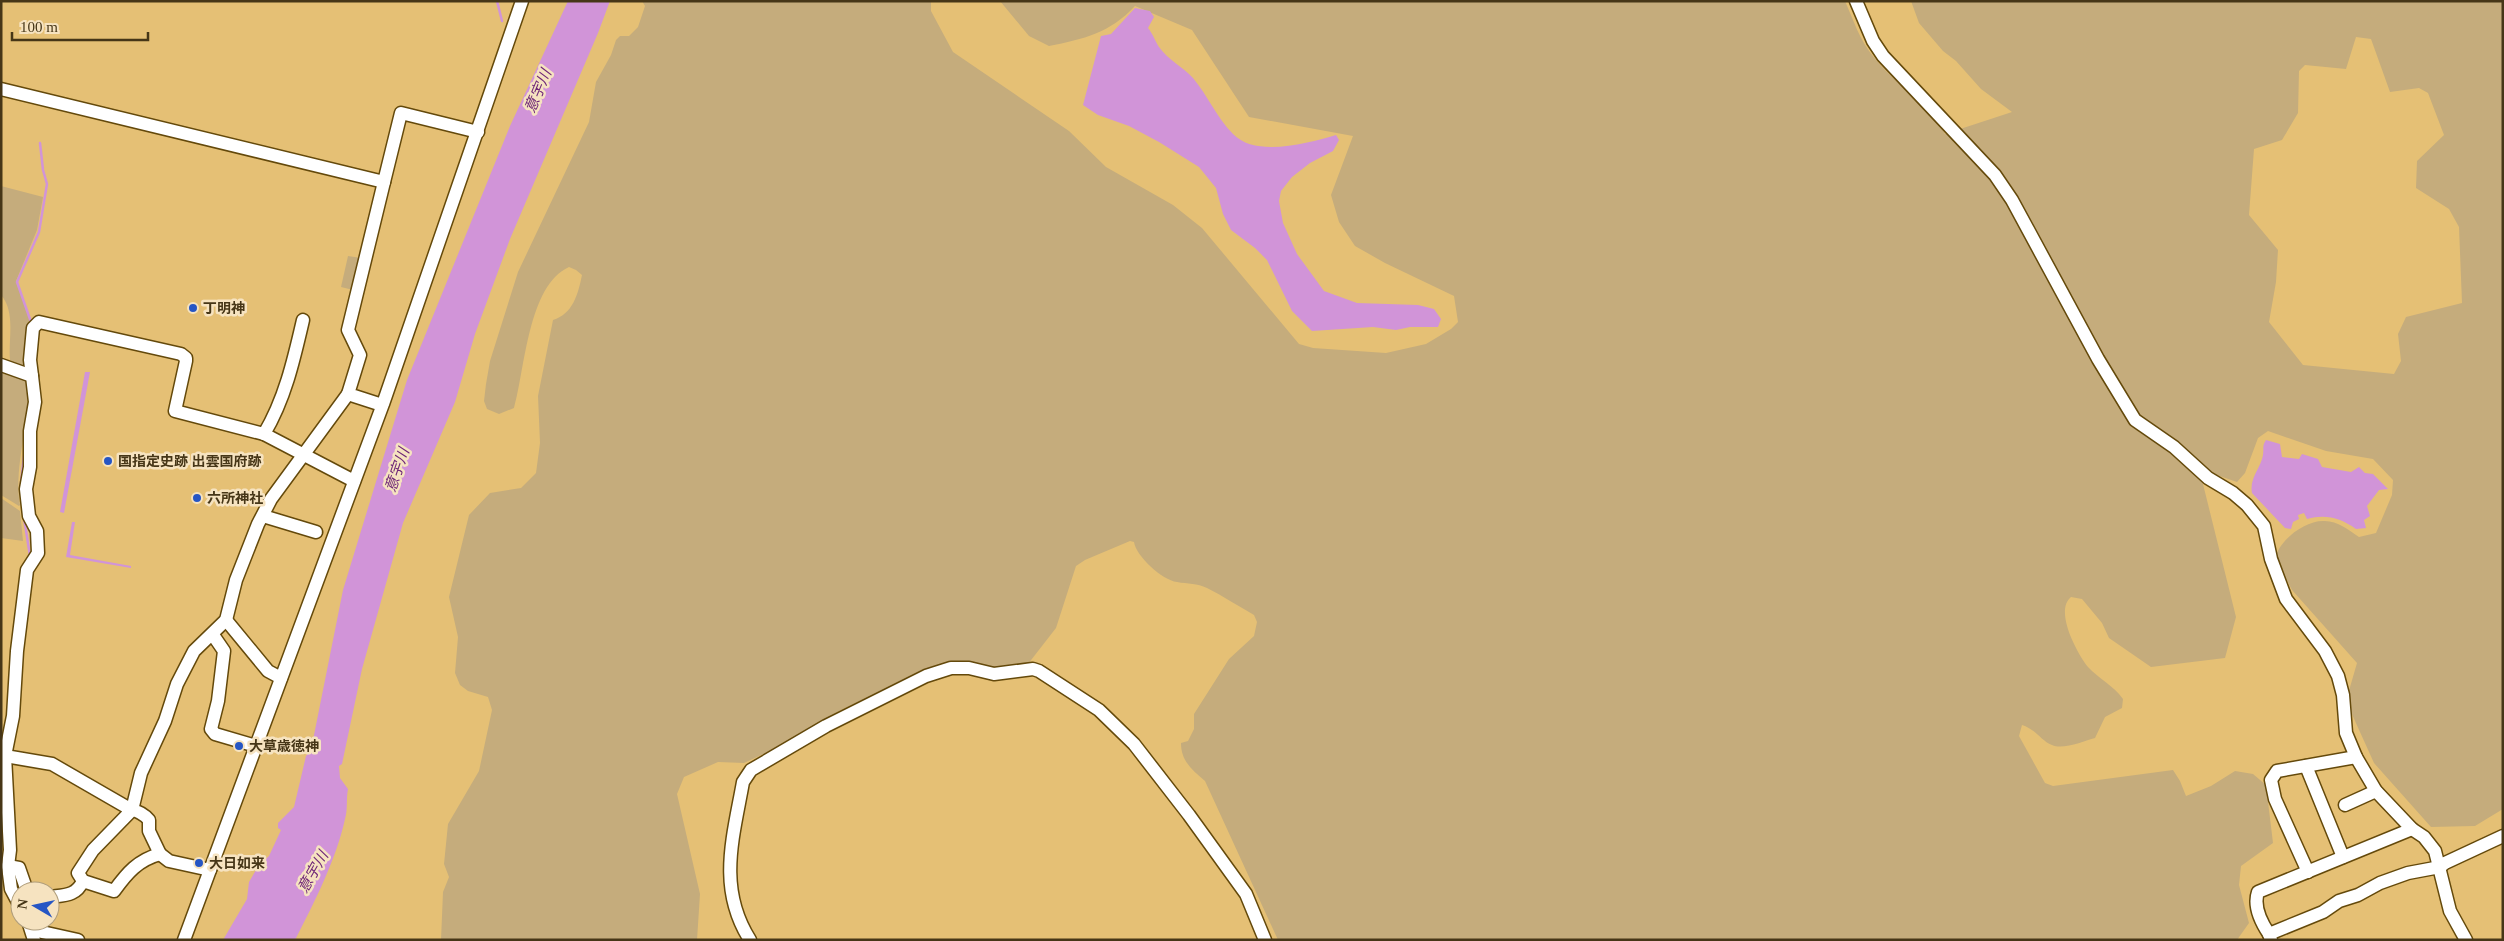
<svg xmlns="http://www.w3.org/2000/svg" width="2504" height="941" font-family="'Times New Roman','Noto Sans JP',serif">
  <style>
    .green { fill: #c5ac7c; fill-rule: evenodd }
    .water { fill: #d194d8 }
    .lines { fill: none; stroke-linecap: round; stroke-linejoin: round }
    .stream { stroke: #d194d8; stroke-width: 2.5 }
    .minor-casing { stroke: #64490b; stroke-width: 15 }
    .minor { stroke: #fff; stroke-width: 12 }
    .poi-dot { fill: #2656c4; stroke: #f6e3c0; stroke-width: 2 }
    .labels { text-anchor: middle; stroke-width: 5; stroke-linejoin: round; paint-order: stroke }
    .poi-label { font-size: 14px; font-weight: bold; fill: #463617; stroke: #f6e3c0; text-anchor: start }
    .water-label { font-size: 15px; font-style: italic; fill: #6f2778; stroke: #f6e3c0 }
  </style>
  <rect width="100%" height="100%" fill="#e5c075"/>
  <!-- green -->
  <g class="green">
    <path d="M642,1h289v10l22,41 116,79 37,36 67,38 29,23 97,116 14,4 73,5 40,-9 25,-15 7,-7 -4,-26 -69,-33 -30,-17 -16,-24 -8,-27 22,-59 -104,-19 -57,-87 -57,-24c-25,27 -51,33 -86,40l-20,-10 -29,-35h845c8,18 15,40 28,55 22,29 54,45 72,78l67,-22 -31,-23 -25,-28 -13,-10 -24,-28 -8,-22h592v808l-28,17 -44,1 -57,-64 -28,-62 11,-38 -65,-73 -17,-32c5,-18 29,-37 48,-37 13,-1 26,9 36,16l17,-4 16,-38 1,-15 -20,-21 -47,-8 -58,-20 -10,7 -13,35 -8,9 -26,-9 -9,7 34,137 -11,41 -74,9 -42,-29 -7,-15 -20,-24 -11,-2c-17,14 6,56 17,70 11,12 25,18 35,32l-1,9 -17,9 -10,21c-11,3 -32,12 -43,7 -11,-4 -15,-15 -30,-20l-3,11 26,47 8,3 120,-16 7,11 6,15 25,-10 24,-15 18,3 13,11 7,58 -32,23 -2,19 10,38 -12,17h-959l-73,-159c-13,-11 -24,-20 -24,-38l7,-2 6,-12v-15l35,-55 25,-23 3,-14 -3,-7c-16,-9 -31,-19 -47,-27 -10,-5 -19,-4 -30,-6 -15,-2 -41,-26 -43,-40l-4,-1 -45,19 -9,6 -20,62 -28,36 -33,6 -64,-2 -92,43 -56,34 -39,18 -26,-1 -34,15 -7,17 23,100 -3,46h-256l2,-48 6,-15 -5,-13 4,-40 31,-53 13,-61 -4,-13 -20,-6 -8,-6 -5,-12 3,-36 -9,-40 20,-82 21,-22 31,-5 15,-15 4,-30 -2,-47 15,-76c20,-6 25,-26 29,-45l-6,-5 -7,-3c-41,18 -44,103 -55,141l-15,6 -12,-5 -3,-8 2,-17 4,-23 28,-89 71,-150 7,-40 15,-27 5,-15 4,-4h9l9,-9 7,-21zM2356,37l15,2 19,53 29,-4 9,5 16,42 -27,26 -1,27 33,21 10,18 3,76 -56,14 -8,17 3,27 -7,13 -91,-9 -34,-43 7,-40 2,-32 -29,-35 5,-66 28,-9 16,-27 1,-42 6,-6 41,4z"/>
    <path d="M1,186l42,11 -6,33 -21,51 14,40 -6,48 -14,-9c-2,-20 6,-48 -9,-65z"/>
    <polygon points="348,256 361,258 353,290 341,287"/>
    <path d="M1,369l26,12c5,41 -14,81 -7,124l-1,1 -18,-11z"/>
    <polygon points="1,498 20,511 23,541 1,538"/>
  </g>
  <!-- water -->
  <g class="water">
    <path d="M568,1h42l-12,32 -88,206 -35,95 -20,68 -52,121 -41,146 -20,95 -3,2 1,12 8,11c-2,10 0,20 -3,30 -9,41 -31,84 -50,121h-72l24,-41 2,-17 10,-17 10,-9 12,-26 -3,-2v-5l16,-16 12,-51 5,-6 32,-160 64,-210 103,-254z"/>
    <path d="M1135,8l15,3 4,6 -6,11c5,6 7,13 11,19 9,13 24,20 34,31 15,18 24,40 40,56 23,24 75,9 103,1l3,5 -6,11 -23,12 -18,14 -11,14 -2,10 4,22 14,31 27,37 33,12 61,2 16,4 7,10 -3,8h-28l-14,3 -23,-3 -61,4 -20,-20 -25,-51 -12,-12 -24,-18 -8,-16 -7,-26 -17,-21 -40,-25 -30,-16 -31,-11 -15,-10 18,-69 10,-2z"/>
    <polygon points="85,372 90,372 64,513 60,512"/>
    <path d="M2266,440l14,4 2,13 17,2 3,-5 16,5 4,8 29,5 8,-5 6,6 8,1 15,15 -9,1 -12,16 3,10 -6,4 2,8 -10,1c-16,-11 -30,-15 -49,-10l-3,-6 -6,2 1,4 -6,3 -2,7 -6,-1 -33,-35c-3,-15 9,-25 11,-38 1,-7 -1,-9 3,-15z"/>
    <polygon points="72,522 75,522 70,555 131,566 131,568 66,557"/>
  </g>
  <g class="lines">
    <!-- stream -->
    <g class="stream">
      <polyline points="497,1 502,21"/>
      <polyline points="31,322 17,282 39,232 47,184 43,170 40,143"/>
      <polyline points="21,483 24,456"/>
      <polyline points="24,518 30,556"/>
    </g>
    <!-- minor casing -->
    <g class="minor-casing">
      <g id="minor">
        <polyline points="1856,1 1873,41 1883,56 1995,175 2012,200 2098,359 2135,420 2174,447 2208,478 2233,493 2247,505 2264,526 2271,559 2286,599 2325,651 2338,676 2343,695 2346,733 2356,757 2376,791 2412,829 2424,837 2435,851 2450,911 2466,940"/>
        <polyline points="1,89 384,182 401,113 478,132"/>
        <polyline points="1,365 32,376 35,402 30,431 30,467 26,489 29,516 37,531 38,553 27,570 17,651 13,716 5,756 10,850 8,866 11,889 20,906"/>
        <polyline points="32,376 30,360 33,328 39,322 181,354 186,358 186,361 175,411 264,434 354,481"/>
        <polyline points="382,405 348,394 360,355 348,330 384,182"/>
        <path d="M264,434c21,-35 30,-75 39,-114"/>
        <polyline points="263,516 316,532"/>
        <polyline points="226,620 268,671 281,678"/>
        <polyline points="213,635 224,651 218,701 211,729 215,734 256,746"/>
        <path d="M5,756l47,8 78,45c8,2 14,5 19,11v11l11,23c-22,6 -33,19 -46,37l-31,-10 -5,-8 15,-23 39,-40 9,-37 24,-52 12,-37 17,-33 32,-31 10,-40 22,-56 13,-25 77,-105"/>
        <polyline points="2306,766 2343,857"/>
        <polyline points="2345,805 2376,791"/>
        <polyline points="160,854 169,861 210,870"/>
        <polyline points="8,866 19,868 27,891"/>
        <polyline points="2308,872 2275,799 2271,780 2277,771 2356,757"/>
        <path d="M50,897c15,-2 26,-1 33,-16"/>
        <polyline points="28,921 34,940"/>
        <polyline points="33,930 78,940"/>
        <path d="M2269,934c-8,-12 -16,-28 -11,-42l154,-63"/>
        <polyline points="184,940 383,404 522,1"/>
        <path d="M750,940c-33,-52 -17,-102 -7,-158l8,-12 75,-44 100,-50 25,-8h18l25,6 39,-5 6,2 60,39 35,34 55,71 57,79 19,46"/>
        <polyline points="2271,940 2269,934 2323,912 2339,901 2358,895 2380,883 2408,873 2440,867 2445,863 2503,836"/>
      </g>
    </g>
    <!-- minor -->
    <use href="#minor" class="minor"/>
  </g>
  <!-- markers -->
  <g class="poi-dot">
    <circle cx="193" cy="308" r="5"/>
    <circle cx="108" cy="461" r="5"/>
    <circle cx="197" cy="498" r="5"/>
    <circle cx="239" cy="746" r="5"/>
    <circle cx="199" cy="863" r="5"/>
  </g>
  <g class="labels">
    <!-- poi labels -->
    <g class="poi-label">
      <text x="203" y="313">丁明神</text>
      <text x="118" y="466">国指定史跡 出雲国府跡</text>
      <text x="207" y="503">六所神社</text>
      <text x="249" y="751">大草歳徳神</text>
      <text x="209" y="868">大日如来</text>
    </g>
    <!-- water labels -->
    <g class="water-label">
      <text transform="translate(538 91) rotate(-67)" y="5">意宇川</text>
      <text transform="translate(397 470) rotate(-71)" y="5">意宇川</text>
      <text transform="translate(313 872) rotate(-60)" y="5">意宇川</text>
    </g>
  </g>
  <!-- border -->
  <rect width="2504" height="941" fill="none" stroke="#463617" stroke-width="5"/>
  <!-- north arrow -->
  <g transform="translate(35 906) rotate(279)"><circle r="24" fill="#f6e3c0" stroke="#b09e7c"/>
  <path d="M0-4L9 19L0 12L-9 19Z" fill="#2656c4"/>
  <text y="-8" font-size="14" font-weight="bold" text-anchor="middle" fill="#463617">N</text>
  </g>
  <!-- scale -->
  <path d="M12 32v8h136v-8" fill="none" stroke="#463617" stroke-width="2.5"/>
  <text x="20" y="32" font-size="15" fill="#463617" stroke="#f6e3c0" stroke-width="4" paint-order="stroke">100 m</text>
</svg>
